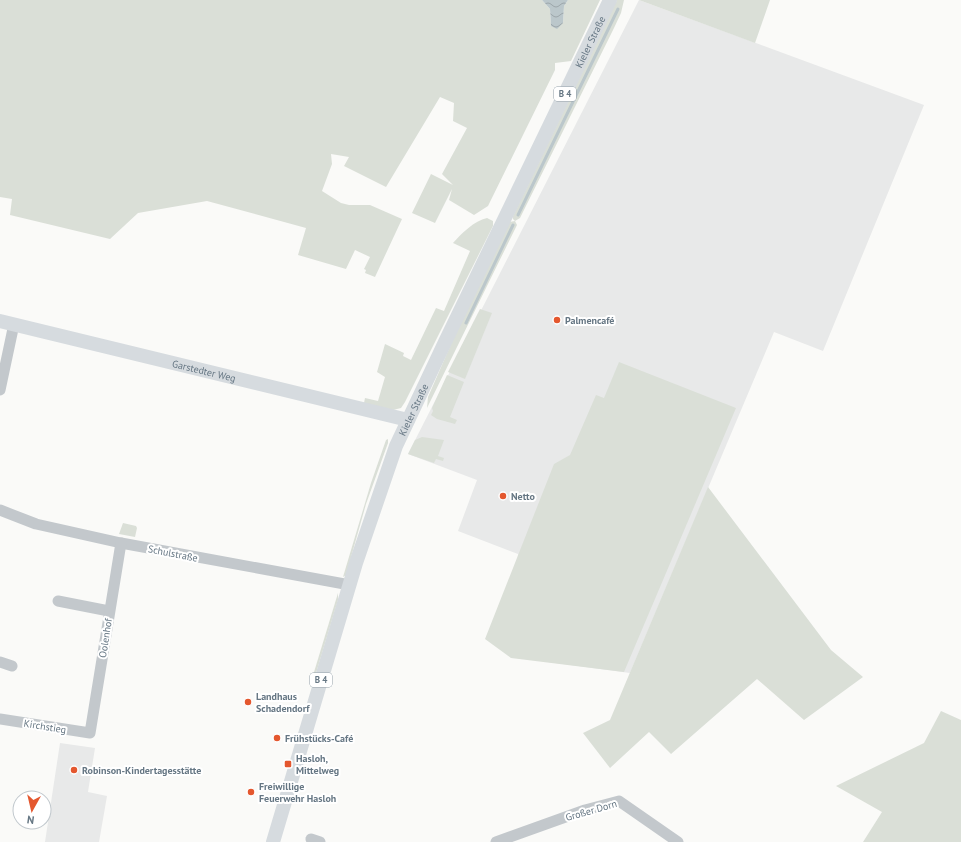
<svg xmlns="http://www.w3.org/2000/svg" width="961" height="842" font-family="'PT Sans',sans-serif">
  <style>
    .built { fill: #e8e9e9 }
    .green { fill: #dadfd7 }
    .water { fill: url(#water-waves) }
    .lines { fill: none; stroke-linecap: round; stroke-linejoin: round }
    .stream { stroke: #bbc7cb; stroke-width: 3 }
    .minor { stroke: #c3c8cc; stroke-width: 11 }
    .major { stroke: #d6dbdf; stroke-width: 14 }
    .poi-dot { fill: #e4572e; stroke: #fff; stroke-width: 1.5 }
    .labels { text-anchor: middle; stroke-width: 4; stroke-linejoin: round; paint-order: stroke }
    .shield { fill: #fff; stroke: #939fa8; stroke-width: 1 }
    .shield-label { font-size: 9px; font-weight: bold; fill: #657683 }
    .street-label { font-size: 10px; fill: #657683; stroke: #fff }
    .poi-label { font-size: 10px; font-weight: bold; fill: #657683; stroke: #fff; text-anchor: start }
  </style>
  <defs>
    <pattern id="water-waves" width="16" height="10" patternUnits="userSpaceOnUse"><rect width="16" height="10" fill="#bbc7cb"/><path d="M0 5q4-4 8 0t8 0" fill="none" stroke="#9ca6aa"/></pattern>
  </defs>
  <rect width="100%" height="100%" fill="#fafaf8"/>
  <!-- built -->
  <g class="built">
    <polygon points="639,0 924,105 823,351 774,332 630,673 511,657 518,554 458,531 477,480 408,454"/>
    <polygon points="60,743 95,748 88,792 107,796 99,842 45,842"/>
  </g>
  <!-- green -->
  <g class="green">
    <polygon points="0,0 542,0 550,9 551,26 563,23 564,6 568,0 600,0 571,61 555,63 555,70 488,206 474,215 449,200 452,189 435,223 412,213 431,174 453,185 442,174 467,128 453,121 454,103 440,97 386,187 344,166 349,157 331,154 332,164 322,191 341,203 349,205 370,205 402,219 375,277 365,273 366,270 364,269 370,257 355,250 346,269 298,255 306,228 207,201 138,213 110,239 10,215 12,199 0,197"/>
    <polygon points="617,0 624,0 621,13 614,28 520,218 515,221 517,225 427,408 428,397 455,335 509,222 515,221 513,219 513,216"/>
    <polygon points="639,0 770,0 755,43"/>
    <path d="M487,218l6,3v5l-88,176 -4,6 -8,2 -29,-7 1,-5 13,3 7,-24 -8,-5 8,-28 19,9 -1,3 8,4 25,-52 8,3 26,-60 -17,-8c9,-10 21,-22 34,-25z"/>
    <polygon points="480,309 492,313 465,379 448,372"/>
    <polygon points="619,362 736,408 624,672 511,658 485,639 554,464 570,455 596,395 604,398"/>
    <polygon points="447,375 464,382 450,417 457,420 455,424 437,419 431,415 433,411 432,408"/>
    <polygon points="422,437 444,440 438,456 444,458 443,461 436,459 434,463 408,454 415,440"/>
    <polygon points="388,439 388,443 366,504 346,575 343,577 371,483 386,440"/>
    <polygon points="708,487 831,650 863,677 804,720 757,679 671,754 649,732 610,768 583,733 610,720"/>
    <polygon points="123,523 136,526 137,528 135,537 119,534"/>
    <polygon points="338,593 338,600 314,680 311,682"/>
    <polygon points="941,711 961,720 961,842 863,842 882,812 836,786 924,743"/>
  </g>
  <!-- water -->
  <polygon class="water" points="542,0 568,0 564,6 563,23 557,29 551,26 550,9"/>
  <g class="lines">
    <!-- stream -->
    <g class="stream">
      <polyline points="518,215 618,9"/>
      <polyline points="466,323 513,225"/>
    </g>
    <!-- minor -->
    <g class="minor">
      <polyline points="0,390 14,324"/>
      <polyline points="0,510 36,524 121,543 350,585"/>
      <polyline points="58,601 109,611"/>
      <polyline points="0,662 12,666"/>
      <polyline points="0,719 90,733 121,543"/>
      <polyline points="311,839 320,842"/>
      <polyline points="496,842 585,810 619,801 678,842"/>
    </g>
    <!-- major -->
    <g class="major">
      <path id="s1" d="M0,321l408,99"/>
      <path id="s2" d="M273,842l83,-279 40,-117 49,-104 165,-342"/>
    </g>
  </g>
  <!-- markers -->
  <g class="poi-dot">
    <circle cx="557" cy="320" r="4"/>
    <circle cx="503" cy="496" r="4"/>
    <circle cx="248" cy="702" r="4"/>
    <circle cx="277" cy="738" r="4"/>
    <rect x="284" y="760" width="8" height="8" rx="2"/>
    <circle cx="74" cy="770" r="4"/>
    <circle cx="251" cy="792" r="4"/>
  </g>
  <g class="labels">
    <!-- shield labels -->
    <g class="shield">
      <rect x="554" y="87" width="22" height="14" rx="3"/>
      <rect x="310" y="673" width="22" height="14" rx="3"/>
    </g>
    <g class="shield-label">
      <text x="565" y="97">B 4</text>
      <text x="321" y="683">B 4</text>
    </g>
    <!-- street labels -->
    <g class="street-label">
      <text dy="4" stroke="none"><textPath href="#s2" startOffset="863">Kieler Straße</textPath></text>
      <text dy="4" stroke="none"><textPath href="#s1" startOffset="210">Garstedter Weg</textPath></text>
      <text dy="4" stroke="none"><textPath href="#s2" startOffset="455">Kieler Straße</textPath></text>
      <text transform="translate(173 553) rotate(11)" y="4">Schulstraße</text>
      <text transform="translate(105 638) rotate(-81)" y="4">Oolenhof</text>
      <text transform="translate(45 726) rotate(9)" y="4">Kirchstieg</text>
      <text transform="translate(591 810) rotate(-16)" y="4">Großer Dorn</text>
    </g>
    <!-- poi labels -->
    <g class="poi-label">
      <text x="565" y="324">Palmencafé</text>
      <text x="511" y="500">Netto</text>
      <text x="256" y="700">Landhaus<tspan x="256" dy="12">Schadendorf</tspan></text>
      <text x="285" y="742">Frühstücks-Café</text>
      <text x="296" y="762">Hasloh,<tspan x="296" dy="12">Mittelweg</tspan></text>
      <text x="82" y="774">Robinson-Kindertagesstätte</text>
      <text x="259" y="790">Freiwillige<tspan x="259" dy="12">Feuerwehr Hasloh</tspan></text>
    </g>
  </g>
  <!-- north arrow -->
  <g transform="translate(32 810) rotate(188)"><circle r="19" fill="#ffffff" stroke="#c1c8cd"/>
  <path d="M0-3L7 15L0 10L-7 15Z" fill="#e4572e"/>
  <text y="-6" font-size="11" font-weight="bold" text-anchor="middle" fill="#657683">N</text>
  </g>
</svg>
